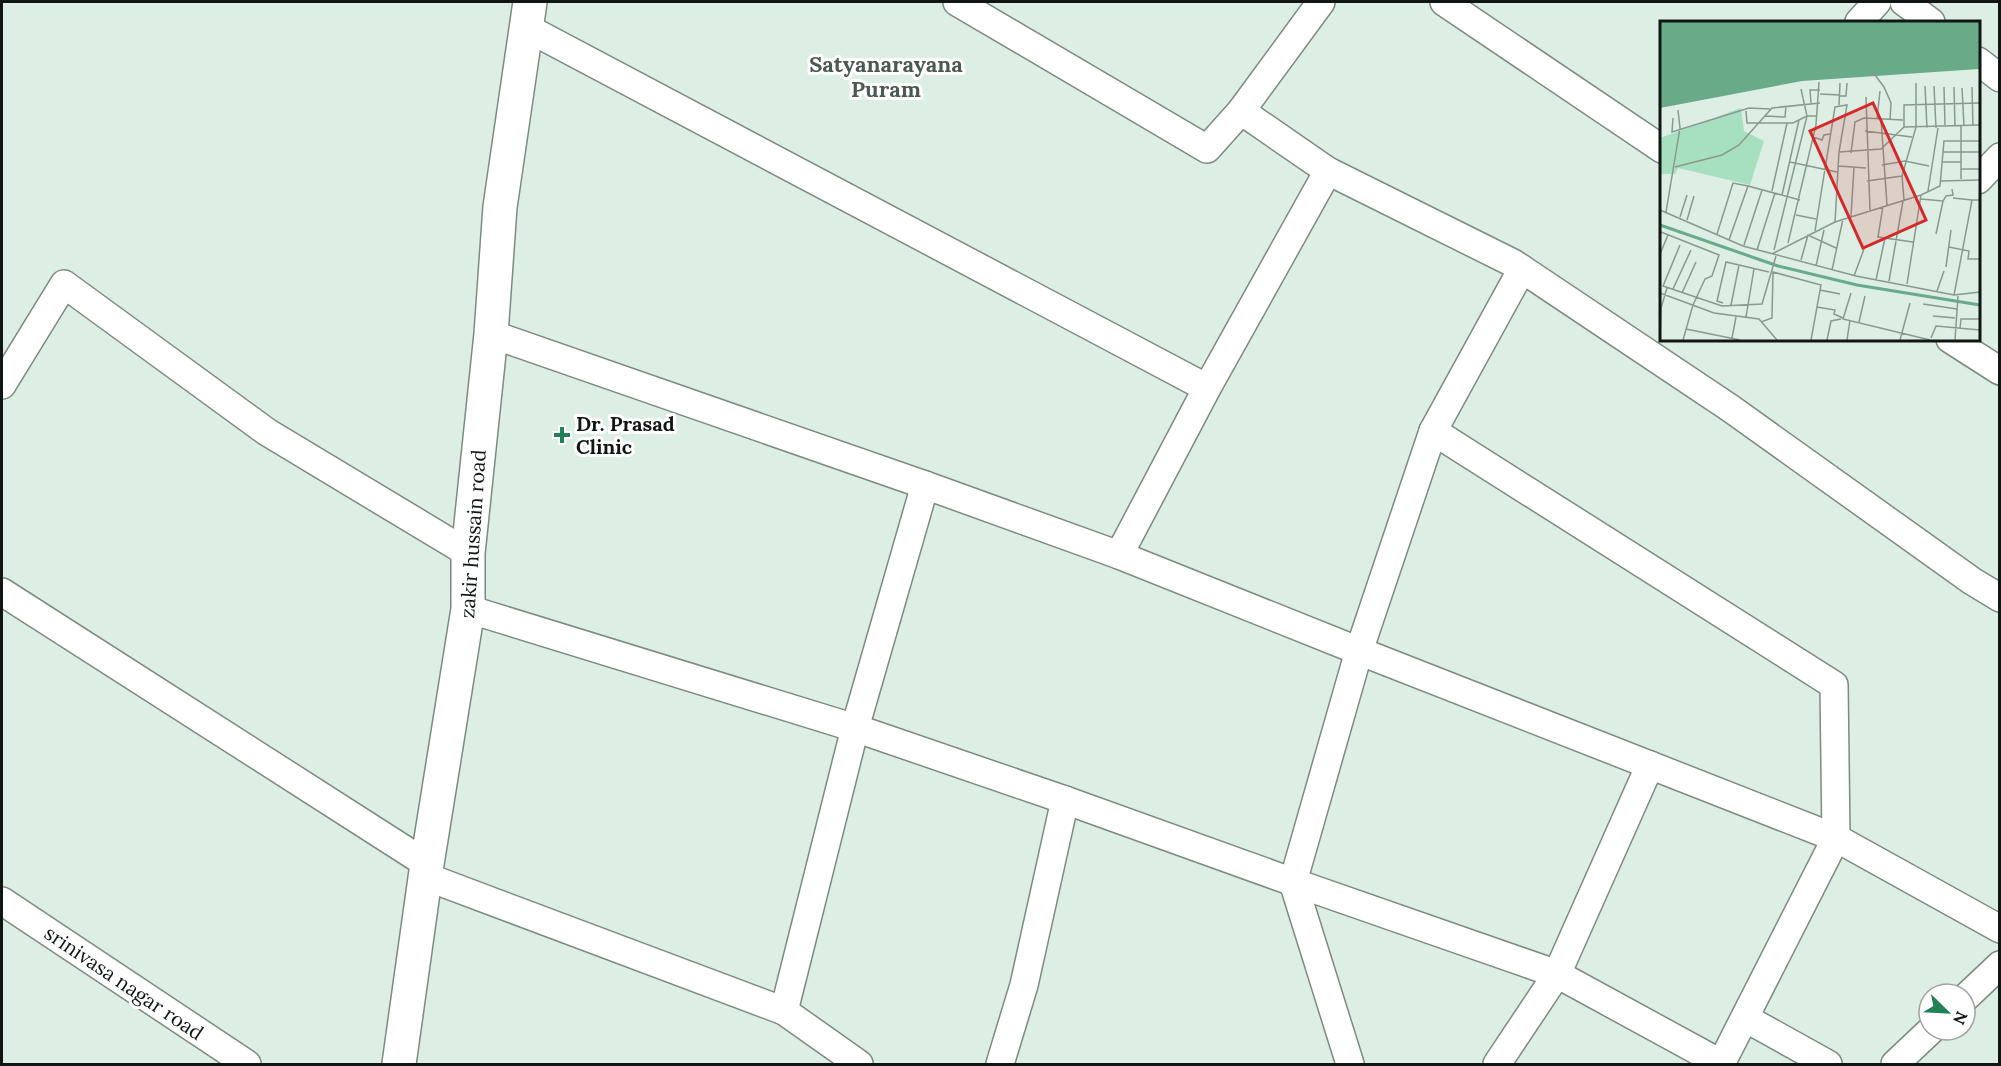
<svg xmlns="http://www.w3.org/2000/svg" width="2001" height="1066" font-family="Lora,serif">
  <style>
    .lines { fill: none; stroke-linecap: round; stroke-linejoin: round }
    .minor-casing { stroke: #7c8b82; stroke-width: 30 }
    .tertiary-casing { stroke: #7c8b82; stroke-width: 36 }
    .minor { stroke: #fff; stroke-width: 27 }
    .tertiary { stroke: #fff; stroke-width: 33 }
    .poi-dot { fill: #218057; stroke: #fff; stroke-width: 2 }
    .labels { text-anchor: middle; stroke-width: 6; stroke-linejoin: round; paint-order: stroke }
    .poi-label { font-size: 20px; font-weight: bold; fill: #101613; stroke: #fff; text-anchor: start }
    .street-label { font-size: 20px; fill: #101613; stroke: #fff }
    .quarter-label { font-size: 22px; font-weight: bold; fill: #4a5951; stroke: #fff }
    .inset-river { fill: none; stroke: #69aa88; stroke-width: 3 }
    .inset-road { fill: none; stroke: #8b9890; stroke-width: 1.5 }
    .view { fill: #d62828; fill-opacity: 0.15; stroke: #d62828; stroke-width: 3 }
    .inset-edge { fill: none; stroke: #101613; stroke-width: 3 }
  </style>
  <rect width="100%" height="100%" fill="#ddeee4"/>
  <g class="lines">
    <!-- minor casing -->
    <g class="minor-casing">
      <g id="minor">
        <polyline points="957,2 1207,149 1241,111 1328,171 1513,263 1730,408 1972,581 2000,598"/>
        <polyline points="1444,2 1662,149"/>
        <polyline points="1904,2 1931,22"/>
        <polyline points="1859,22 1877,2"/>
        <polyline points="527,28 1207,388"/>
        <polyline points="1978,61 2000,78"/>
        <polyline points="1241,111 1321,2"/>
        <polyline points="1978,180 2000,157"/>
        <polyline points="491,334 925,485 1119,555 1359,651 1836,838 2000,929"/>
        <polyline points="1950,339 2000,371"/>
        <polyline points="2,385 64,284 267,432 468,553"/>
        <polyline points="1433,431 1834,685 1836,838 1721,1064"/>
        <polyline points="1119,555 1207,388 1328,171"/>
        <polyline points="2,592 427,864"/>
        <polyline points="468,609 855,728 1065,800 1293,882 1557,974 1722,1064"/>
        <polyline points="427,877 784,1011 859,1064"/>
        <polyline points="2,901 247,1064"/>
        <polyline points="1965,998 2000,965"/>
        <polyline points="784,1011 855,728 925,485"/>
        <polyline points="1745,1018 1828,1064"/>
        <polyline points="1000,1064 1024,985 1065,800"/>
        <polyline points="1350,1064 1293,882 1359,651 1433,431 1522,269"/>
        <polyline points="1497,1064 1557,974 1650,765"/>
        <polyline points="1895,1064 1931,1030"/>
      </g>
    </g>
    <!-- tertiary casing -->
    <g class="tertiary-casing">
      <polyline id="tertiary" points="399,1064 427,864 468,609 468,553 491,334 500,207 530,2"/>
    </g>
    <!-- minor -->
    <use href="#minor" class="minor"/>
    <!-- tertiary -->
    <use href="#tertiary" class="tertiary"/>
  </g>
  <!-- markers -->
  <path class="poi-dot" d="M559 426h6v6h6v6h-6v6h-6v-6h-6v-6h6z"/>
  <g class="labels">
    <!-- poi labels -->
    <g class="poi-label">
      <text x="576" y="431">Dr. Prasad<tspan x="576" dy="23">Clinic</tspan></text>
    </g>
    <!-- street labels -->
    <g class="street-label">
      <text transform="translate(473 534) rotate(-86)" y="7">zakir hussain road</text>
      <text transform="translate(124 983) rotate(34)" y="7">srinivasa nagar road</text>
    </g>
    <!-- quarter labels -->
    <g class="quarter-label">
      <text x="886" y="72">Satyanarayana<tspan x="886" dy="25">Puram</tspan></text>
    </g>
  </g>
  <!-- overview -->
  <g transform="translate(1660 21)">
    <rect width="320" height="320" fill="#ddeee4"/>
    <path d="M81,87l3,23 20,10 -14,44 -72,-17 -3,6h-15v-36z" fill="#a6e0c0"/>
    <path d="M0,1h319v47l-177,12 -142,27z" fill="#69aa88"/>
    <path class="inset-river" d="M0,204l118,41 79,19 123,20"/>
    <path class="inset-road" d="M208,54h7l9,12 7,16 -1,17M265,65l2,42M274,65l2,42M284,66l1,38M294,66l1,39M312,66l1,39M302,67l2,38M160,73l20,1M180,75h6l1,-13M206,76l4,114M151,82l-1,-13h10M179,84l1,-22M86,90l1,12h46l14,-7 -6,-27M105,95l20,1 1,-11M13,97l-1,14 77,-24 21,1M217,98l3,-28M221,98l6,86M301,105v53M244,106v-22l76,-2M205,110l47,6M153,116l9,3 2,-5 6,-1M179,131l42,-3 23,-22 76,-2M283,131h37M191,132l4,-31 9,-4 39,2M130,141l47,10M282,141h19M222,144l23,-4 24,5M178,145l28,2M15,146l47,-12 17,-10 33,-37 48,-5M301,148h19M207,160l35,-5M280,160l40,-1M112,170l15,-68M268,170l10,-63M122,174l17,-75M293,177l19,2M261,178l22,2M244,179l-2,-24 14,-49v-44M223,185l-5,31 35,5M0,189l83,36 113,30 98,19 26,-3M6,191l14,-84 -2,-18M136,194l20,4M191,195l3,-49M20,196l7,-22M27,199l7,-24M155,210l20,-124 12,-2 -8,47 -4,70M1,211l58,23 -7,21 -7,3 -12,26 -10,35M57,213l16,-51 15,3M276,213l7,-33 3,-5 7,-1 -1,-6M69,219l19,-54 52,14M128,222l28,-118 3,-43M20,224l-17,41 59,20 40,-2 14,-48M84,224l18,-55M289,226l20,4 -1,8h12M97,229l18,-57M114,229l33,-134h10M0,233l8,-19M112,233l63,-32 86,-27 19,-9 4,-45h36M141,239l7,-25 28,13M156,245l8,-36M286,246l5,-37M172,249l11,-51M194,255l10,-27M216,259l9,-42M229,260l14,-80M247,263l14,-89M13,268l18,-39M160,269l20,4M277,270l7,-20M0,272l54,20 45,6 18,21M22,272l14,-31M191,272l-8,26 87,21M294,274l18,-95h8M63,282l-6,-2 9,-39 43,10M263,283l34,5M71,284l8,-40M157,286l18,3 -1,4 9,4M273,295l22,2M86,296l8,-48M101,301l11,-4 1,-46 48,13 -10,55M199,301l6,-26M300,307l1,-9h19M26,308l54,11M72,317l4,-21M271,317l5,-12 44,4M0,319l1,-32 6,-20M167,319l4,-19 10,-2M187,319l3,-20M240,319l10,-37M295,319l3,-44"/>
    <path class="view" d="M213,82l53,117 -63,28 -53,-117z"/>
    <rect width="320" height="320" class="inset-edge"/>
  </g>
  <!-- border -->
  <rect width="2001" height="1066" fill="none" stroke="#101613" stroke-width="6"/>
  <!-- north arrow -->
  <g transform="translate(1947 1012) rotate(114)"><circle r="28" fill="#ffffff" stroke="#9fa2a1" stroke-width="1.5"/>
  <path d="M0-4.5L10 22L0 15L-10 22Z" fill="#218057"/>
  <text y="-9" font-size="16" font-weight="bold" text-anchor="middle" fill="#101613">N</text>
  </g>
</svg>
